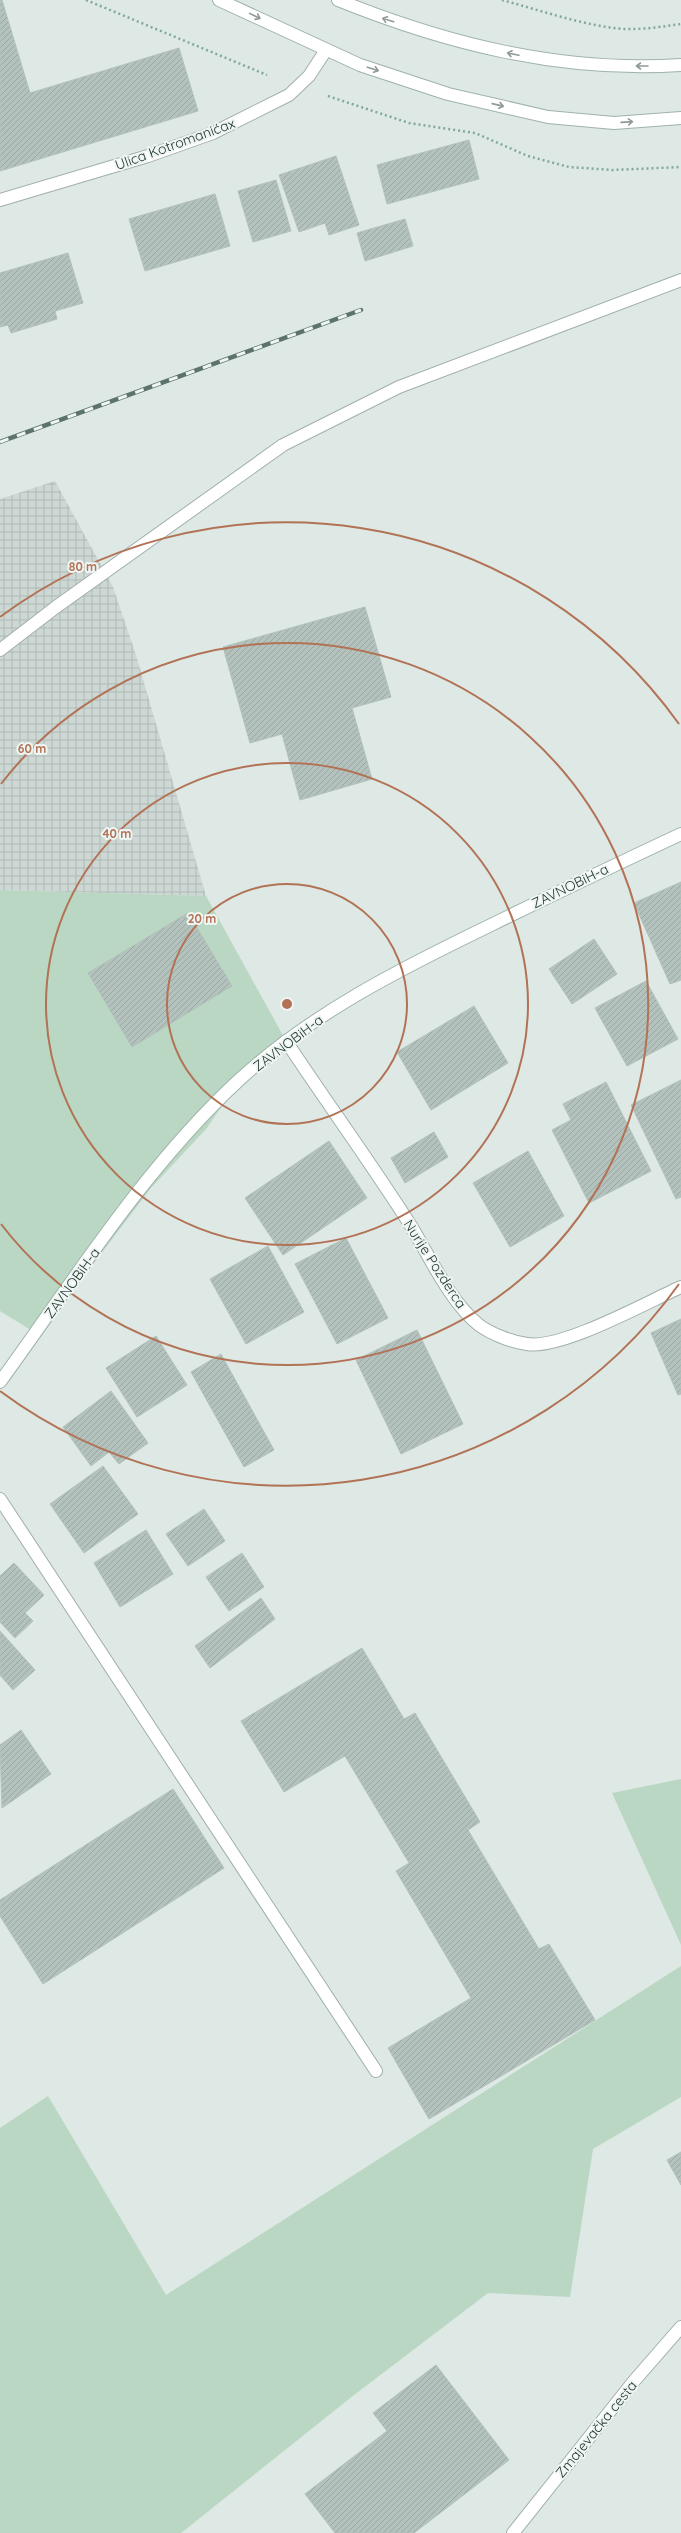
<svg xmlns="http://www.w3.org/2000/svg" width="681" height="2533" font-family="Quicksand,sans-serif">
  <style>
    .industrial { fill: url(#industrial-grid) }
    .green { fill: #b9d7c2 }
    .building { fill: url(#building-hatch); stroke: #b2c1bb }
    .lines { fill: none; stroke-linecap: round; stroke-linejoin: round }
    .minor-casing { stroke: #a2afab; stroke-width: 14 }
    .secondary-casing { stroke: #9fb2ac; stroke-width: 14 }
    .path { stroke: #82a89d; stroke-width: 2.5; stroke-dasharray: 2 3; stroke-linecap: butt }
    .minor { stroke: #fff; stroke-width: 12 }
    .secondary { stroke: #fff; stroke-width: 12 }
    .rail-casing { stroke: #5c726c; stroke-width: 4.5 }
    .rail { stroke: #eef5f2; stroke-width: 3; stroke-dasharray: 9; stroke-linecap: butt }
    .oneway { stroke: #909a98 }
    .ring { fill: none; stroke: #b27256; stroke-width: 2 }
    .labels { text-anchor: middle; stroke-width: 4; stroke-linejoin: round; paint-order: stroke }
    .street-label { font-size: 14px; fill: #223631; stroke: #eef5f2 }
    .centre { fill: #b27256; stroke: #eef5f2; stroke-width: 2 }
    .ring-label { font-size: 12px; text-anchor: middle; font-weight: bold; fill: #b27256; stroke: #eef5f2; stroke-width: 4; stroke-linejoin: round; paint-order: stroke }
  </style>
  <defs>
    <pattern id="industrial-grid" width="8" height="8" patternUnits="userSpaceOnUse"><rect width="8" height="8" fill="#cdd7d3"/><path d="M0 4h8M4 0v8" fill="none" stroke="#b0b9b6"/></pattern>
    <pattern id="building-hatch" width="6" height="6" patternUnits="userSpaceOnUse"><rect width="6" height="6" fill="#b4c2bd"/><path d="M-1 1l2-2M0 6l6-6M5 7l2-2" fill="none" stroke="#9aa7a3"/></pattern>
  </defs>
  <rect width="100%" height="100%" fill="#dee8e4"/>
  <!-- industrial -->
  <polygon class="industrial" points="55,481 113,587 136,655 206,896 0,890 0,499"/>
  <!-- green -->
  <g class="green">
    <polygon points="0,890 206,896 286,1041 239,1080 207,1128 151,1188 39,1335 0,1311"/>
    <polygon points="681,1779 681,1945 612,1793"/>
    <polygon points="681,1966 681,2097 593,2149 570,2297 488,2293 354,2395 181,2533 0,2533 0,2128 48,2096 166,2295"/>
  </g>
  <!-- building -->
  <g class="building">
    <polygon points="0,0 2,0 30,93 179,48 198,111 0,171"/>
    <polygon points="469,140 479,179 387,204 377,165"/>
    <polygon points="336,156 359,225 329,235 325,223 299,232 279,175"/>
    <polygon points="276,180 291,231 253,242 238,191"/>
    <polygon points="215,194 230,246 145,271 129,219"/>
    <polygon points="405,219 413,246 365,261 357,233"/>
    <polygon points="68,253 83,303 55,311 57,319 11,333 8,325 0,327 0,273"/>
    <polygon points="365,607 391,697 352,708 372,779 300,800 282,734 250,743 223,647"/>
    <polygon points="681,882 681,980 670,984 634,903"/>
    <polygon points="188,913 232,986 132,1047 88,973"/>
    <polygon points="594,939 617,974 572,1004 549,969"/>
    <polygon points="646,981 678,1039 627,1066 595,1008"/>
    <polygon points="474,1006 508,1063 431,1110 397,1052"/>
    <polygon points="681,1080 681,1197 676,1199 631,1105"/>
    <polygon points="606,1082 651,1171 589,1203 552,1130 571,1120 563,1104"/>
    <polygon points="434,1132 448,1157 405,1183 391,1158"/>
    <polygon points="329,1141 367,1198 283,1255 245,1198"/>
    <polygon points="528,1151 564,1216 510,1247 473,1183"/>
    <polygon points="346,1238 388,1318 337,1344 295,1264"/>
    <polygon points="268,1246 304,1312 246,1344 210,1279"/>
    <polygon points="681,1319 681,1394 678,1395 651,1333"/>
    <polygon points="417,1330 463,1424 401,1454 356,1360"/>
    <polygon points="156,1336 187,1385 137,1417 106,1368"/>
    <polygon points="221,1354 274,1450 244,1467 191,1372"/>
    <polygon points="111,1391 148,1443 119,1464 109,1452 91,1466 63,1427"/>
    <polygon points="103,1466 138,1514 84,1553 50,1504"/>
    <polygon points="204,1509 225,1541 188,1566 166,1534"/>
    <polygon points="146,1530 173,1574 120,1607 94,1563"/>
    <polygon points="242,1553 264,1587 229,1611 206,1577"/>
    <polygon points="14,1563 44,1595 25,1613 33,1621 15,1638 0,1622 0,1576"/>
    <polygon points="261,1598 275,1619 210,1668 195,1646"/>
    <polygon points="0,1631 35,1670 13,1690 0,1675"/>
    <polygon points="362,1648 404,1719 415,1713 480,1822 468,1830 539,1949 549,1944 595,2020 429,2119 388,2048 471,1998 396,1871 409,1863 345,1756 284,1792 241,1721"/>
    <polygon points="21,1730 51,1774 2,1808 0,1745"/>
    <polygon points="173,1789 224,1868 43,1984 0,1916 0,1900"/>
    <polygon points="681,2152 681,2185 667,2160"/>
    <polygon points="436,2365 509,2460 414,2533 335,2533 305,2494 387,2431 373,2413"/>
  </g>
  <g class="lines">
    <!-- minor casing -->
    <g class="minor-casing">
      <g id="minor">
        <polyline points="0,200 148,156 213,133 289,95 309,76 326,50"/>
        <polyline points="0,650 56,607 283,445 399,387 681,280"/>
        <path d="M286,1041c41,62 85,122 125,185 19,31 39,76 68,99 12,9 33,17 48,19 34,6 120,-42 154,-57"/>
        <polyline points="0,1499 376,2071"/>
        <polyline points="513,2533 634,2381 681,2327"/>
      </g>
    </g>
    <!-- secondary casing -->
    <g class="secondary-casing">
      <g id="secondary">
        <polyline points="219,0 360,65 448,94 548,117 614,123 681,118"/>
        <path d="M338,0c109,44 224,73 343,65"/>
        <path d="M0,1382c75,-103 145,-215 239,-302 73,-67 163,-112 252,-155 63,-31 126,-61 190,-91"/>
      </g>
    </g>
    <!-- path -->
    <g class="path">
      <polyline points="86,0 267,75"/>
      <path d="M502,0c37,10 74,23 112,28 22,3 45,-1 67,-4"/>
      <polyline points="328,96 409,123 475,133 528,156 569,167 613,170 681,167"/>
    </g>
    <!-- minor -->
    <use href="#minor" class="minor"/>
    <!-- secondary -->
    <use href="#secondary" class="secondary"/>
    <!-- rail casing -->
    <g class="rail-casing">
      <polyline id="rail" points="0,442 361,310"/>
    </g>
    <!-- rail -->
    <use href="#rail" class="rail"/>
  </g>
  <!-- one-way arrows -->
  <defs><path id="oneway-shaft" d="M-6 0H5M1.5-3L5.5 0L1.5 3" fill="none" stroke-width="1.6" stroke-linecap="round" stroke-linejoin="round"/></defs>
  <g class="oneway">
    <use href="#oneway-shaft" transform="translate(255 16) rotate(26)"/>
    <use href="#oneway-shaft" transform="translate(388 20) rotate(-162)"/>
    <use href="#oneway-shaft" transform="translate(513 54) rotate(-168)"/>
    <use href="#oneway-shaft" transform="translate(642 66) rotate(-180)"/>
    <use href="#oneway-shaft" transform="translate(373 69) rotate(18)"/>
    <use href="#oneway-shaft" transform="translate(498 105) rotate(13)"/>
    <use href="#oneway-shaft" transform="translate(627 122) rotate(-4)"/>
  </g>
  <!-- distance rings -->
  <g class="ring">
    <circle cx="287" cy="1004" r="120"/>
    <circle cx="287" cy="1004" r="241"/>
    <path d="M1 784A361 361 0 1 1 1 1224"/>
    <path d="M679 1284A482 482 0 0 1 0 1391M0 617A482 482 0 0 1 679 724"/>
  </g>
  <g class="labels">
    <!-- street labels -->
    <g class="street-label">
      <text transform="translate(175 144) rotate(-20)" y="5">Ulica Kotromanićax</text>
      <text transform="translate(570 886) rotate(-26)" y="5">ZAVNOBiH-a</text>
      <text transform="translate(288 1043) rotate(-37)" y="5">ZAVNOBiH-a</text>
      <text transform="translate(435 1264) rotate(57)" y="5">Nurije Pozderca</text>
      <text transform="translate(72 1283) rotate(-54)" y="5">ZAVNOBiH-a</text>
      <text transform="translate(596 2429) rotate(-51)" y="5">Zmajevačka cesta</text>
    </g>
  </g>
  <circle cx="287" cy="1004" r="6" class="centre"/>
  <g class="ring-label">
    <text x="83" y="571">80 m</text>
    <text x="32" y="753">60 m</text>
    <text x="117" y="838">40 m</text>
    <text x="202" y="923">20 m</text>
  </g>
</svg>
